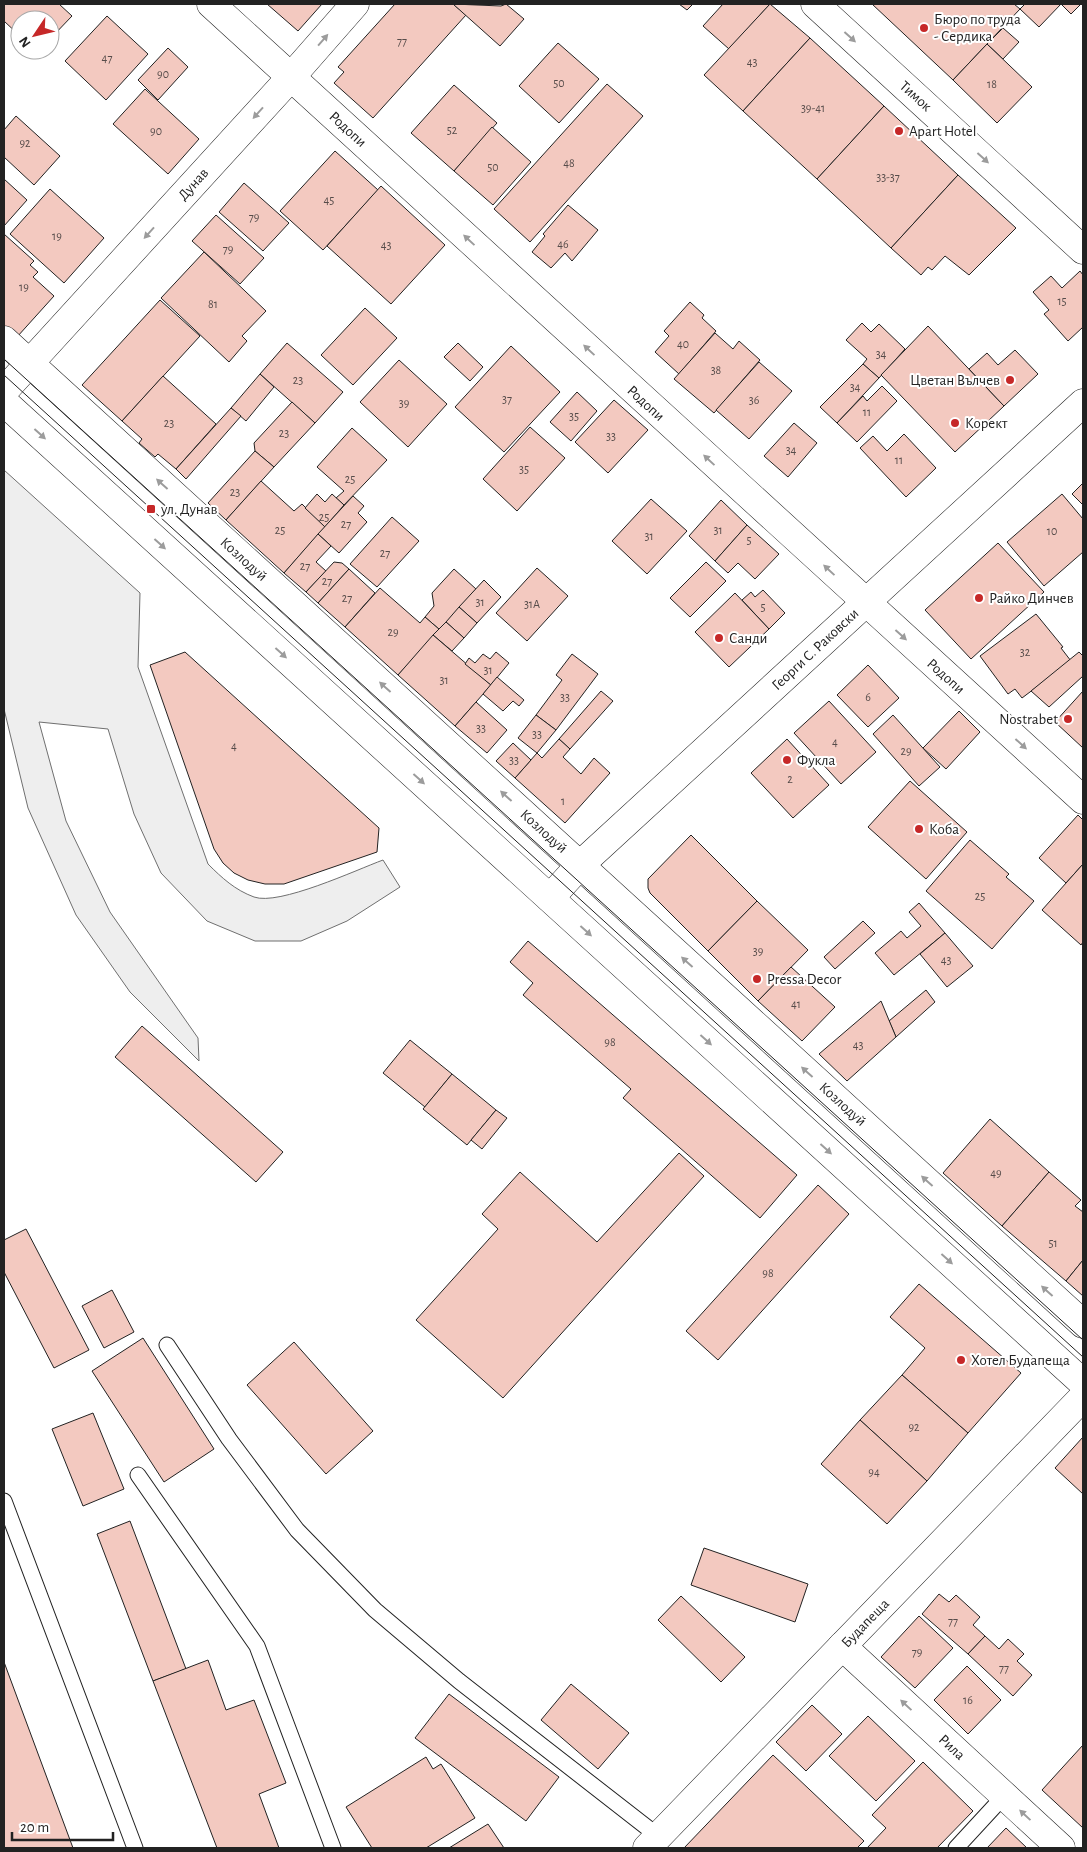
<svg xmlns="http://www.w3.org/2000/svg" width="1087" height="1852" font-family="'Alegreya Sans',sans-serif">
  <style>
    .green { fill: #eee; stroke: #6f6f6f }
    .building { fill: #f3c9c0; stroke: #222 }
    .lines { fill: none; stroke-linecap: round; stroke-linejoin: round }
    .service-casing { stroke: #222; stroke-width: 17 }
    .minor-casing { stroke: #222; stroke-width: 29 }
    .tertiary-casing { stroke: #222; stroke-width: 29 }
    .secondary-casing { stroke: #222; stroke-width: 29 }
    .service { stroke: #fff; stroke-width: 15 }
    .minor { stroke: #fff; stroke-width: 28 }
    .tertiary { stroke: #fff; stroke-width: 28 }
    .secondary { stroke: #fff; stroke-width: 28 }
    .tram { stroke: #222; stroke-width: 1 }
    .oneway { fill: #9c9c9c }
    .poi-dot { fill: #c62828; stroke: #fff; stroke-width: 2 }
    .labels { text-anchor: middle; stroke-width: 4; stroke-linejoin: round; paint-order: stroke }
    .number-label { font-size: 12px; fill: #564c4a }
    .poi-label { font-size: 15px; fill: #222; stroke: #fff; text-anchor: start }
    .street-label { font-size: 15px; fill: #222; stroke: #fff }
  </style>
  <rect width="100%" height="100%" fill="#fff"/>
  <!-- green -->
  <path class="green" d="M4,470l136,123 -2,74 70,197c14,14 27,26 46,33 25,9 102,-27 129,-37l17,27 -53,34 -46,20h-46l-48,-20 -46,-48 -27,-59 -26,-85 -69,-7 27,99 44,91 88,126 1,23 -69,-69 -54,-77 -48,-107 -24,-99z"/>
  <!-- building -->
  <g class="building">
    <polygon points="4,4 59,4 72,16 50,39 50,20 20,20 20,36 4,21"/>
    <polygon points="267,4 322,4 298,31"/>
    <polygon points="395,4 453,4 466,15 373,118 334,83 344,72 338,67"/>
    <polygon points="453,4 501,6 506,4 524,19 500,46"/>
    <polygon points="679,4 693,4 687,10"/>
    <polygon points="723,4 770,4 729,49 703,26"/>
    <polygon points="770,4 810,38 743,111 704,75"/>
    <polygon points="872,4 1014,4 1020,9 953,80"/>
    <polygon points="1025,4 1081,4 1071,14 1061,4 1039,27 1020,9"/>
    <polygon points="107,16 148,54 106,100 65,61"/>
    <polygon points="1003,28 1019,42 1003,59 987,44"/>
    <polygon points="810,38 884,106 817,179 743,111"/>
    <polygon points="558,43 599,79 559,123 519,86"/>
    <polygon points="987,44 1032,87 997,123 953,80"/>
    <polygon points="168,48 188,67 158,100 138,80"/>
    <polygon points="607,84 643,116 530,242 494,209"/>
    <polygon points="454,85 497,123 454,171 411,133"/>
    <polygon points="145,89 199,139 168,174 113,124"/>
    <polygon points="884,106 958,175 891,248 817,179"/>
    <polygon points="16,116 60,156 34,185 4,157 4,130"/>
    <polygon points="492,127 531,162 493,205 454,171"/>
    <polygon points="335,151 378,190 323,250 280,211"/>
    <polygon points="958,175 1016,228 969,275 945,256 932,270 928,267 921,275 891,248"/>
    <polygon points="4,179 27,200 4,226"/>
    <polygon points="244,183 289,223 263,251 219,212"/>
    <polygon points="381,186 445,245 391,304 327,246"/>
    <polygon points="50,189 104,238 64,283 10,234"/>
    <polygon points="568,205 598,230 572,261 565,253 551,268 532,252 545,236 543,234"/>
    <polygon points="216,215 264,258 240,284 192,241"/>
    <polygon points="4,234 34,261 30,265 38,272 33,277 54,296 17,337 4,326"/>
    <polygon points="204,252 266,311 242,336 247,341 229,362 161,298"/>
    <polygon points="1080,271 1083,275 1083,327 1068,341 1044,314 1049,310 1033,292 1051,276 1062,288"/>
    <polygon points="160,300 200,336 122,421 82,385"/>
    <polygon points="690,302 704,315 702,318 716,331 679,374 655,352 669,336 664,331"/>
    <polygon points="365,308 397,338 353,385 321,355"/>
    <polygon points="862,323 871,332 879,324 905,349 879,378 863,364 867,359 846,340"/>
    <polygon points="928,326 1004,406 955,452 881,375"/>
    <polygon points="715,333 733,349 739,341 760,360 714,413 674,379"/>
    <polygon points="287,343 343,392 315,423 260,374"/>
    <polygon points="458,343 483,367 470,381 444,357"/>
    <polygon points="511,346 560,392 504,452 455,407"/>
    <polygon points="1015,350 1038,374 1004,406 969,369 987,353 998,365"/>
    <polygon points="399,360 447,404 408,447 360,402"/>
    <polygon points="759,362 792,391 749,439 716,410"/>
    <polygon points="863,364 879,378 837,423 820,407"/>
    <polygon points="260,374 274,387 246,421 231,408"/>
    <polygon points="163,376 216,424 176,469 158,454 155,457 139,443 142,439 122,421"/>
    <polygon points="882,386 897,401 857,442 837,423 863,396 867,401"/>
    <polygon points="577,392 597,411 571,441 550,422"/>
    <polygon points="614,400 648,430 608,473 575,442"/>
    <polygon points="292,402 315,423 274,467 255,451 254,443"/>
    <polygon points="231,408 241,416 186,479 176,469"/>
    <polygon points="794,423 817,443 788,477 764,456"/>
    <polygon points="530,427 565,458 517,511 483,479"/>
    <polygon points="352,428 387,460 344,505 336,498 344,491 317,467"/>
    <polygon points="904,434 936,468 906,497 860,448 873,436 887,451"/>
    <polygon points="255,451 274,467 226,520 208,503"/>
    <polygon points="261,481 294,511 302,504 325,527 284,573 226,520"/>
    <polygon points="1083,483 1083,505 1072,494"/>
    <polygon points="317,494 325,502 332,494 344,505 325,527 305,508"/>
    <polygon points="1062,494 1083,519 1083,552 1044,586 1007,542"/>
    <polygon points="353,496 364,506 358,513 367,522 339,553 318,534"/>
    <polygon points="651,499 687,531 647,574 612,541"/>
    <polygon points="721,500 747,525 715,561 689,536"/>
    <polygon points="392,517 419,541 377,587 350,564"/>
    <polygon points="747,525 779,554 755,579 738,563 728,573 715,561"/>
    <polygon points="318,534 331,546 316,562 326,571 306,592 284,573"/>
    <polygon points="998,543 1044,592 971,659 925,610"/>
    <polygon points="334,562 342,563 349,569 318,603 306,592"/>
    <polygon points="706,562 726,581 690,617 670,598"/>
    <polygon points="537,568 568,596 527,641 496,613"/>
    <polygon points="349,569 375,593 345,627 318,603"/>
    <polygon points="454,569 476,589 440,630 425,617 434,606 432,593"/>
    <polygon points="484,580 501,597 477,623 459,607"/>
    <polygon points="380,588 420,623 425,617 440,630 398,675 345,627"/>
    <polygon points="763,590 785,613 769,629 742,600 751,592 755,597"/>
    <polygon points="735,593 769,629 729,667 695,632"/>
    <polygon points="459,607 477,623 464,638 446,622"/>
    <polygon points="1036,614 1063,647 1061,648 1071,661 1022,698 1015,689 1008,694 980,656"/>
    <polygon points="446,622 464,638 452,651 433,635"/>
    <polygon points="433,635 491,685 455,726 398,675"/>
    <polygon points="185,652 379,828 377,852 284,884 265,884 248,880 234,873 223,863 214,849 150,665"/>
    <polygon points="496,652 509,663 491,685 465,664 469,658 475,663 483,654 490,659"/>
    <polygon points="1079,652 1083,656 1083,676 1049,707 1031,691"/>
    <polygon points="572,654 598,674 556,730 536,715 562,680 556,675"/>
    <polygon points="868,665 899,698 868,727 837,695"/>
    <polygon points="497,677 524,700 519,706 513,701 503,711 483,694"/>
    <polygon points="601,691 613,701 570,749 559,739"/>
    <polygon points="1083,691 1083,748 1055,722"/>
    <polygon points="829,701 876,752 841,784 794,733"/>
    <polygon points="476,702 507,730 487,753 455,726"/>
    <polygon points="959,711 980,732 946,769 923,748"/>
    <polygon points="536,715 556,730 537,753 518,738"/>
    <polygon points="893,715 940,767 919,786 873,734"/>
    <polygon points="559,739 570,749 563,757 581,774 594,758 610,773 565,823 515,778 537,753 542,758"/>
    <polygon points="787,739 829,785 793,818 751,773"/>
    <polygon points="513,743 531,760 515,778 496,761"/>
    <polygon points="910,781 967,832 926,879 868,827"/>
    <polygon points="1078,815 1083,820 1083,864 1066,883 1039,858"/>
    <polygon points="691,835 757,901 708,951 650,893 648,888 648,879"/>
    <polygon points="970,840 1009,874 1006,877 1034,901 992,949 926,891"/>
    <polygon points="1083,864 1083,942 1081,945 1042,910"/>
    <polygon points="757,901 808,950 758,1001 708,951"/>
    <polygon points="919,903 945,933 894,975 875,953 901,931 907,938 921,926 909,912"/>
    <polygon points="863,921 875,933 835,969 824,957"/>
    <polygon points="945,933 973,966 947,987 920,954"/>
    <polygon points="528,941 797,1175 760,1218 623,1098 631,1089 523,995 533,983 510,962"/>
    <polygon points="791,967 835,1007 802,1041 758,1001"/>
    <polygon points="926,990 935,1002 896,1037 889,1021"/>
    <polygon points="881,1001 896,1037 847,1081 819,1054"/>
    <polygon points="142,1026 283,1152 256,1182 115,1057"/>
    <polygon points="410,1040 452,1074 425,1107 383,1073"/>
    <polygon points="452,1074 496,1110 467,1145 423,1109"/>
    <polygon points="496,1110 507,1118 482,1149 471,1140"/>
    <polygon points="990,1119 1049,1172 1002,1226 943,1173"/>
    <polygon points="679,1153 704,1176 503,1398 416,1320 498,1229 482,1214 520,1172 597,1242"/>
    <polygon points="1049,1172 1081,1200 1075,1206 1083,1212 1083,1260 1066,1281 1002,1226"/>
    <polygon points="818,1185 849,1214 718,1360 686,1331"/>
    <polygon points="26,1229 89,1350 54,1368 4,1272 4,1240"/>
    <polygon points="1083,1260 1083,1296 1066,1281"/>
    <polygon points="919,1284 1021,1373 968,1433 902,1375 925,1348 890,1317"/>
    <polygon points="112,1290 134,1332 104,1348 82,1306"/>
    <polygon points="143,1338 214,1449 164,1482 92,1371"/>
    <polygon points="294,1342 373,1431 326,1474 247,1385"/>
    <polygon points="902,1375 968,1433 927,1481 860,1420"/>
    <polygon points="93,1413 124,1489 83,1506 52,1429"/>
    <polygon points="860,1420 927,1481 887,1524 821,1464"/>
    <polygon points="1083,1437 1083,1494 1055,1468"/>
    <polygon points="130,1521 186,1669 153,1681 97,1534"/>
    <polygon points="704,1548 808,1584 795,1622 691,1585"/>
    <polygon points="939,1594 949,1602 956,1595 980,1617 973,1625 985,1636 968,1654 922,1614"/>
    <polygon points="681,1596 745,1657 721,1682 658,1620"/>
    <polygon points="919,1616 953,1648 915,1688 881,1657"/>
    <polygon points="985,1636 999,1649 1008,1639 1024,1654 1017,1661 1032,1675 1013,1696 968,1654"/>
    <polygon points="208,1660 226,1710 254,1700 286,1783 259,1794 279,1848 217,1848 153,1681"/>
    <polygon points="4,1662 73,1848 4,1848"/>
    <polygon points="967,1666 1001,1700 968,1734 934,1700"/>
    <polygon points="571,1684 629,1733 598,1769 541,1720"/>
    <polygon points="449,1694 559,1777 526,1821 415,1738"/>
    <polygon points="812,1705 842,1734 806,1771 776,1742"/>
    <polygon points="868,1716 915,1761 876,1801 829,1756"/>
    <polygon points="1083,1745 1083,1828 1042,1790"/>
    <polygon points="773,1755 864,1841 857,1848 684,1848"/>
    <polygon points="426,1757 433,1769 441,1764 475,1818 426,1848 372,1848 346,1807"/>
    <polygon points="923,1762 973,1811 937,1848 867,1848 886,1828 872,1815"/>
    <polygon points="488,1824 504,1848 449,1848"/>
    <polygon points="1006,1828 1027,1848 987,1848"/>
  </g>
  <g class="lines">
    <!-- service casing -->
    <g class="service-casing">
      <g id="service">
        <polyline points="167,1345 229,1439 297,1530 375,1610 459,1681 658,1836"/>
        <polyline points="138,1475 257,1646 333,1848"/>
        <polyline points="4,1501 135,1848"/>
        <polyline points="956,1848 1004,1796"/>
      </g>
    </g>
    <!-- minor casing -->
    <g class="minor-casing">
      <g id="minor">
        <polyline points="211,4 1083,800"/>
        <polyline points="815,4 1083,250"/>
        <polyline points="4,391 291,77 355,4"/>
        <polyline points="842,1646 1061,1848"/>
        <polyline points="647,1848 1083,1397"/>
      </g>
    </g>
    <!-- tertiary casing -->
    <g class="tertiary-casing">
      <polyline id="tertiary" points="550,898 581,864 1083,403"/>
    </g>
    <!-- secondary casing -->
    <g class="secondary-casing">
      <g id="secondary">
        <polyline points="4,340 1083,1324"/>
        <polyline points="4,402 1083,1383"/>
      </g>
    </g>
    <!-- service -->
    <use href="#service" class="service"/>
    <!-- minor -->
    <use href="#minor" class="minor"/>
    <!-- tertiary -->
    <use href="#tertiary" class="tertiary"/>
    <!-- secondary -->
    <use href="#secondary" class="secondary"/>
    <!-- tram -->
    <g class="tram">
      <polyline points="4,359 1083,1340"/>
      <polyline points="4,375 1083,1357"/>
    </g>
  </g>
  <!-- one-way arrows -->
  <defs><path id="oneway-solid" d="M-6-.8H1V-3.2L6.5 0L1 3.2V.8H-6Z" transform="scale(1.25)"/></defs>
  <g class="oneway">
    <use href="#oneway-solid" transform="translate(850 37) rotate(42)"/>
    <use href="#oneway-solid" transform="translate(323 40) rotate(-49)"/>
    <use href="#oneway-solid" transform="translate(258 113) rotate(132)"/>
    <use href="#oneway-solid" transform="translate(983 158) rotate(42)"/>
    <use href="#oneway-solid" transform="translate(149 233) rotate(132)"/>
    <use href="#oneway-solid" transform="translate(469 240) rotate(-137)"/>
    <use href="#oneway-solid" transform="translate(589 350) rotate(-137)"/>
    <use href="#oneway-solid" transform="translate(40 434) rotate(42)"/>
    <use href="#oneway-solid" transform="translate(709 460) rotate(-137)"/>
    <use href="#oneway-solid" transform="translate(162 484) rotate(-138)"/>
    <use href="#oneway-solid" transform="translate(160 544) rotate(42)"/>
    <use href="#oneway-solid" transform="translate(829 570) rotate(-137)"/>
    <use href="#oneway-solid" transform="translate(901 635) rotate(42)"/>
    <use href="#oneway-solid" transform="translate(281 653) rotate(42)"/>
    <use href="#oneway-solid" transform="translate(385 687) rotate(-138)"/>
    <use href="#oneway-solid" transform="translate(1021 744) rotate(42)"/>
    <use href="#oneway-solid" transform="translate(419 779) rotate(42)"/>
    <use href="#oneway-solid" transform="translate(506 796) rotate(-138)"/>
    <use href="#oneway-solid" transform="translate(586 931) rotate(42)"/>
    <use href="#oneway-solid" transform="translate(687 962) rotate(-138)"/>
    <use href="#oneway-solid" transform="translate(706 1040) rotate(42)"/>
    <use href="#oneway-solid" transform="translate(807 1072) rotate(-138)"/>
    <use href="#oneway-solid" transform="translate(826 1149) rotate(42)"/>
    <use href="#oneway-solid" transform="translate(927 1181) rotate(-138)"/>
    <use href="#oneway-solid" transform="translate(947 1259) rotate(42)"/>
    <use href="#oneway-solid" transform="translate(1047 1291) rotate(-138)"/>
    <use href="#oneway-solid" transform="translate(906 1705) rotate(-137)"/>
    <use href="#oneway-solid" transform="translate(1025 1815) rotate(-137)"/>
  </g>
  <!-- markers -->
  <g class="poi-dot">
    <circle cx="924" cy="28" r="5"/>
    <circle cx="899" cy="131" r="5"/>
    <circle cx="1010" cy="380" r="5"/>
    <circle cx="955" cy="423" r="5"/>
    <rect x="146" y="504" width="10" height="10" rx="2.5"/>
    <circle cx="979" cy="598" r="5"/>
    <circle cx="719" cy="638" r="5"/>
    <circle cx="1068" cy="719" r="5"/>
    <circle cx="787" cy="760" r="5"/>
    <circle cx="919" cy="829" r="5"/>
    <circle cx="757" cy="979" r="5"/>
    <circle cx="961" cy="1360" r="5"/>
  </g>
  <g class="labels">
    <!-- number labels -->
    <g class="number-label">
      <text x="402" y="45">77</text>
      <text x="107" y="62">47</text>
      <text x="752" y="66">43</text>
      <text x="163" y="78">90</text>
      <text x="559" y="87">50</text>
      <text x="992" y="88">18</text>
      <text x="813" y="112">39-41</text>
      <text x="452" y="134">52</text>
      <text x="156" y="135">90</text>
      <text x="25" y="147">92</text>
      <text x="569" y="167">48</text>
      <text x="493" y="171">50</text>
      <text x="888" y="181">33-37</text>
      <text x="329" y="204">45</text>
      <text x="254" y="221">79</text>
      <text x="57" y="240">19</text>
      <text x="563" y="248">46</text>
      <text x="386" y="249">43</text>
      <text x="228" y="253">79</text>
      <text x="24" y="291">19</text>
      <text x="1062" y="305">15</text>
      <text x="213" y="308">81</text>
      <text x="683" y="348">40</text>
      <text x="881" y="358">34</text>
      <text x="716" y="374">38</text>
      <text x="298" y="384">23</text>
      <text x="855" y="391">34</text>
      <text x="507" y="403">37</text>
      <text x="754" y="404">36</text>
      <text x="404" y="407">39</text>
      <text x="867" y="416">11</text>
      <text x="574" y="420">35</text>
      <text x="169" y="427">23</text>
      <text x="284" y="437">23</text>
      <text x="611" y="440">33</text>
      <text x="791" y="454">34</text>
      <text x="899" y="464">11</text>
      <text x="524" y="473">35</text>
      <text x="350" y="483">25</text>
      <text x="235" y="496">23</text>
      <text x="324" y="521">25</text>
      <text x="346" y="528">27</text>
      <text x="280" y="534">25</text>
      <text x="718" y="534">31</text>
      <text x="1052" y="535">10</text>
      <text x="649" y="540">31</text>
      <text x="749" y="544">5</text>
      <text x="385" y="557">27</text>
      <text x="305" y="570">27</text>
      <text x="327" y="585">27</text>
      <text x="347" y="602">27</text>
      <text x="480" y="606">31</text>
      <text x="532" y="608">31А</text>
      <text x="763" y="611">5</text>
      <text x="393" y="636">29</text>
      <text x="1025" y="656">32</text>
      <text x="488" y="674">31</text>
      <text x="444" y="684">31</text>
      <text x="565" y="701">33</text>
      <text x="868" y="701">6</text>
      <text x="481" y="732">33</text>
      <text x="537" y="738">33</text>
      <text x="835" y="746">4</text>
      <text x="234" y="750">4</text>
      <text x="906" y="755">29</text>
      <text x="514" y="764">33</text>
      <text x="790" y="783">2</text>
      <text x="563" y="805">1</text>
      <text x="980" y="900">25</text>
      <text x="758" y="955">39</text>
      <text x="946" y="964">43</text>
      <text x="796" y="1008">41</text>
      <text x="610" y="1046">98</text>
      <text x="858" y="1049">43</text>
      <text x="996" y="1177">49</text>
      <text x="1053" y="1247">51</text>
      <text x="768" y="1277">98</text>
      <text x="914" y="1431">92</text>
      <text x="874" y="1476">94</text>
      <text x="953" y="1625">77</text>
      <text x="917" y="1656">79</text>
      <text x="1004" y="1672">77</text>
      <text x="968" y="1704">16</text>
    </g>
    <!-- poi labels -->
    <g class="poi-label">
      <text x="934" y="24">Бюро по труда<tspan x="934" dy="17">- Сердика</tspan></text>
      <text x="909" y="136">Apart Hotel</text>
      <text x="1000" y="385" text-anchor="end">Цветан Вълчев</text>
      <text x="965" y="428">Корект</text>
      <text x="161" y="514">ул. Дунав</text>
      <text x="989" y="603">Райко Динчев</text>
      <text x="729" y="643">Санди</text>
      <text x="1058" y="724" text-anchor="end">Nostrabet</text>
      <text x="797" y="765">Фукла</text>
      <text x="929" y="834">Коба</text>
      <text x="767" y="984">Pressa Decor</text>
      <text x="971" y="1365">Хотел Будапеща</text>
    </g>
    <!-- street labels -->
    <g class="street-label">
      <text transform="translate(916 96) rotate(42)" y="5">Тимок</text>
      <text transform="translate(348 129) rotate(43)" y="5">Родопи</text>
      <text transform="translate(193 184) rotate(-48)" y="5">Дунав</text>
      <text transform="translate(646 403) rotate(43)" y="5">Родопи</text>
      <text transform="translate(244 559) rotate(42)" y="5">Козлодуй</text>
      <text transform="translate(815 649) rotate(-43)" y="5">Георги С. Раковски</text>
      <text transform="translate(946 676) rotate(42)" y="5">Родопи</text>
      <text transform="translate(544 831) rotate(42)" y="5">Козлодуй</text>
      <text transform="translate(843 1104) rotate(42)" y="5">Козлодуй</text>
      <text transform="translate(865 1623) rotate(-46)" y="5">Будапеща</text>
      <text transform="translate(952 1747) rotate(43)" y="5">Рила</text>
    </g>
  </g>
  <!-- border -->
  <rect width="1087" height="1852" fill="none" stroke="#222222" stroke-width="10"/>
  <!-- north arrow -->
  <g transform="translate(35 35) rotate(235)"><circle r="24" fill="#ffffff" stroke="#a7a7a7"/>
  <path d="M0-4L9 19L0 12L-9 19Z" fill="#c62828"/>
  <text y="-8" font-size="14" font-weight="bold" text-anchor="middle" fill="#222222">N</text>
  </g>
  <!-- scale -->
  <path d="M12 1832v8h101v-8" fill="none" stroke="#222222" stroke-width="2.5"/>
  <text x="20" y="1832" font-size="15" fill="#222222" stroke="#ffffff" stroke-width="4" paint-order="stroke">20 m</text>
</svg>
